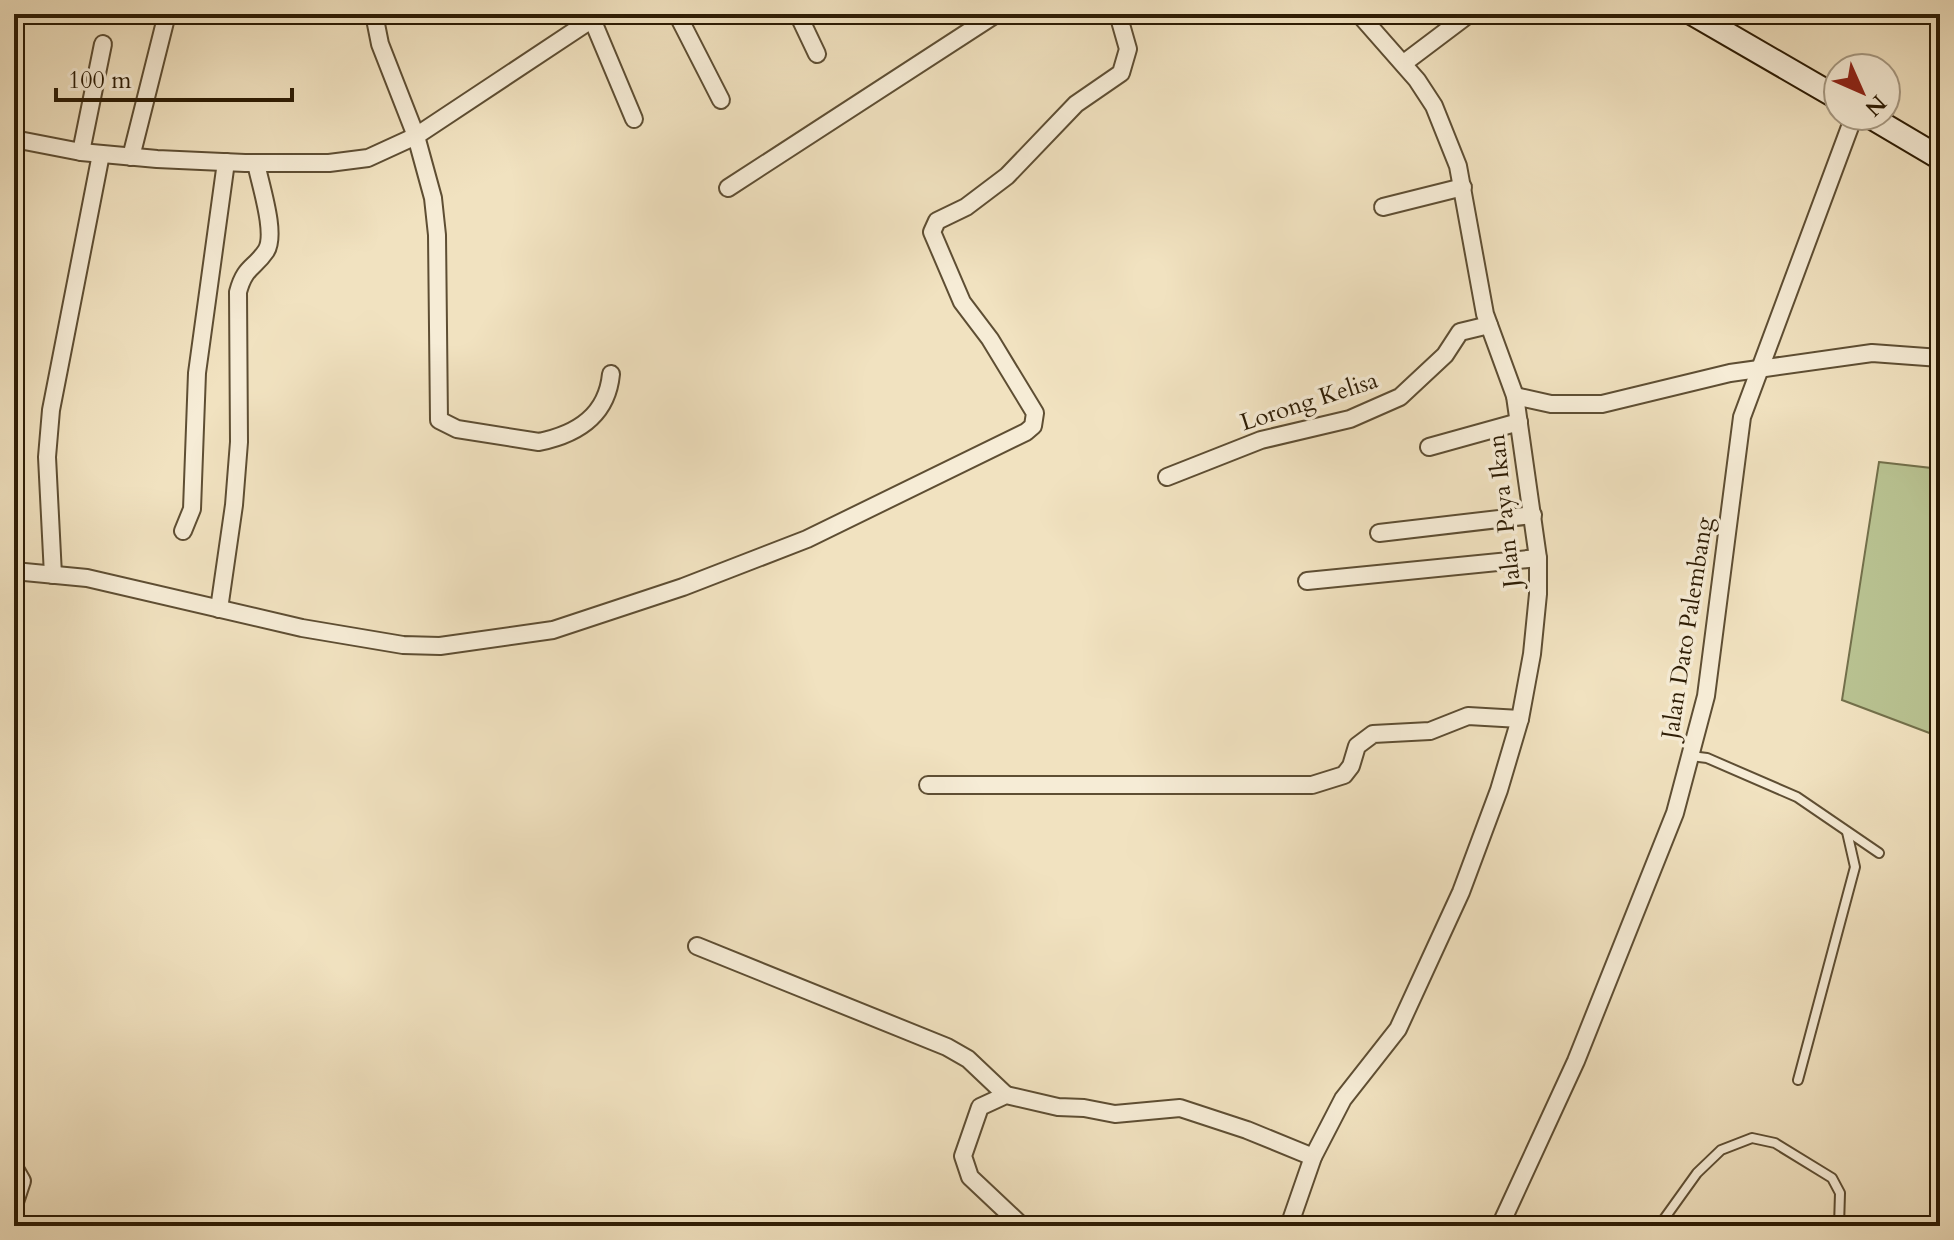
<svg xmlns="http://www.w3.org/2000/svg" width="1954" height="1240" font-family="Cardo,serif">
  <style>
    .green { fill: #b9c392; stroke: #73704b; stroke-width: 2 }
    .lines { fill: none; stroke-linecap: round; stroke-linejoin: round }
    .service-casing { stroke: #5e4e33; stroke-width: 12 }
    .minor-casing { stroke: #5e4e33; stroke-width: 20 }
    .secondary-casing { stroke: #2d1c04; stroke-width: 26 }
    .service { stroke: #f6ecd6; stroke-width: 8 }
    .minor { stroke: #f6ecd6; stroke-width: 16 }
    .secondary { stroke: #f6ecd6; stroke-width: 22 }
    .labels { text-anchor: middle; stroke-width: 7; stroke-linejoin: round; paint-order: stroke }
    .street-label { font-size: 24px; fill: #2d1c04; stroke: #f6ecd6 }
  </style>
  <rect width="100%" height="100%" fill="#f1e2c0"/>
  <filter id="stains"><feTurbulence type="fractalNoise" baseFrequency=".0025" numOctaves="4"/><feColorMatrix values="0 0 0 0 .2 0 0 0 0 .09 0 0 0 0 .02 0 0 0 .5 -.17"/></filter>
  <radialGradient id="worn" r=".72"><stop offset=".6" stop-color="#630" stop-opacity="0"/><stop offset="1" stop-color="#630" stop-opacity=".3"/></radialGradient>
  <!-- green -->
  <polygon class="green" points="1879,462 1940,469 1940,737 1842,700"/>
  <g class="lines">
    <!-- service casing -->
    <g class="service-casing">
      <g id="service">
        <polyline points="1691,756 1707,758 1797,797 1879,853"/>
        <polyline points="1798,1080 1855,867 1847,832"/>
        <polyline points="1659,1226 1697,1173 1721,1150 1752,1138 1775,1143 1832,1178 1840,1193 1839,1226"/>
        <polyline points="1780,1226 1809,1226"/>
      </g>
    </g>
    <!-- minor casing -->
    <g class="minor-casing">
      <g id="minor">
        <path d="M374,14l6,30 36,92 17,62 4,37 2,185 18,9 82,13c39,-8 68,-27 72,-68"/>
        <polyline points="677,14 721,100"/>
        <polyline points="798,14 817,54"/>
        <polyline points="592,19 634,119"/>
        <polyline points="1404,63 1469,14"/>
        <polyline points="14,139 81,152 157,159 245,163 329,163 368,158 416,136 600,14"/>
        <polyline points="81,152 103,44"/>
        <polyline points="131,157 167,14"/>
        <polyline points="728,188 996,14"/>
        <polyline points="1383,207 1463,187"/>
        <polyline points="1515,396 1551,404 1602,404 1730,373 1872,353 1940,358"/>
        <polyline points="1429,447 1519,422"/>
        <polyline points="1167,477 1261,440 1350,419 1400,397 1445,355 1460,332 1489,325"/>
        <polyline points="183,531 192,509 197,373 226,162"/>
        <polyline points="1379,533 1533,515"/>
        <polyline points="14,571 87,578 302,628 403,645 440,646 553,630 683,587 807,539 1026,432 1033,426 1035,413 990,339 962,302 932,232 937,221 966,207 1007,176 1076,104 1121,73 1128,49 1118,14"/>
        <polyline points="53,575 47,457 51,410 101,154"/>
        <polyline points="1307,581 1538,558"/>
        <path d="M219,609l15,-104 5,-63 -1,-150c7,-26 16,-23 28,-41 11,-17 -6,-67 -10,-88"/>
        <polyline points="928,785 1312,785 1344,775 1351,766 1357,746 1373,734 1430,731 1468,716 1520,719"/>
        <polyline points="697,946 947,1047 968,1059 1006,1095"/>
        <polyline points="14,1167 22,1181 14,1205"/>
        <polyline points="1022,1226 970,1177 963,1156 980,1107 1006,1095 1058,1107 1084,1108 1115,1114 1180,1108 1247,1130 1313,1157"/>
        <polyline points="1289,1226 1313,1157 1343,1099 1398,1029 1461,892 1499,790 1520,719 1532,654 1538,594 1538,558 1515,396 1485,314 1458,166 1434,106 1417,80 1359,14"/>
        <polyline points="1500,1226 1576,1061 1675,813 1706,696 1742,417 1854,116"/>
      </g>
    </g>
    <!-- secondary casing -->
    <g class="secondary-casing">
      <g id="secondary">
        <polyline points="1693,14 1838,98"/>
        <polyline points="1869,116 1940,158"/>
      </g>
    </g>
    <!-- service -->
    <use href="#service" class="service"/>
    <!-- minor -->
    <use href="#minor" class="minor"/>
    <!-- secondary -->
    <use href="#secondary" class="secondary"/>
  </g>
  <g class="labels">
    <!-- street labels -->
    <g class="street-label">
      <text transform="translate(1309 401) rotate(-18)" y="8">Lorong Kelisa</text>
      <text transform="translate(1504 511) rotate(-96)" y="8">Jalan Paya Ikan</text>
      <text transform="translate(1687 628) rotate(-81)" y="8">Jalan Dato Palembang</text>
    </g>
  </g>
  <!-- margin -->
  <rect width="1954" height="1240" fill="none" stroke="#f1e2c0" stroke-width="48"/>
  <rect x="16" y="16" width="1922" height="1208" fill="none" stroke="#2d1c04" stroke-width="4"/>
  <rect x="24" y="24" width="1906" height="1192" fill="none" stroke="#2d1c04" stroke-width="2"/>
  <!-- north arrow -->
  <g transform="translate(1862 92) rotate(135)"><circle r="38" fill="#f6ecd6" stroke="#a69982" stroke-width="2"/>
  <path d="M0-6L14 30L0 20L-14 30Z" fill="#8f2418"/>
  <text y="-12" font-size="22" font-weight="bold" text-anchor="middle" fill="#2d1c04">N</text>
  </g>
  <!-- scale -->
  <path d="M56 88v12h236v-12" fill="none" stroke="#2d1c04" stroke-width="4"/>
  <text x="68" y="88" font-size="24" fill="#2d1c04" stroke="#f6ecd6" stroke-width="6" paint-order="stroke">100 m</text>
  <rect width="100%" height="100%" filter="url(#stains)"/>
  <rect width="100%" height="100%" fill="url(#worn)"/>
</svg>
